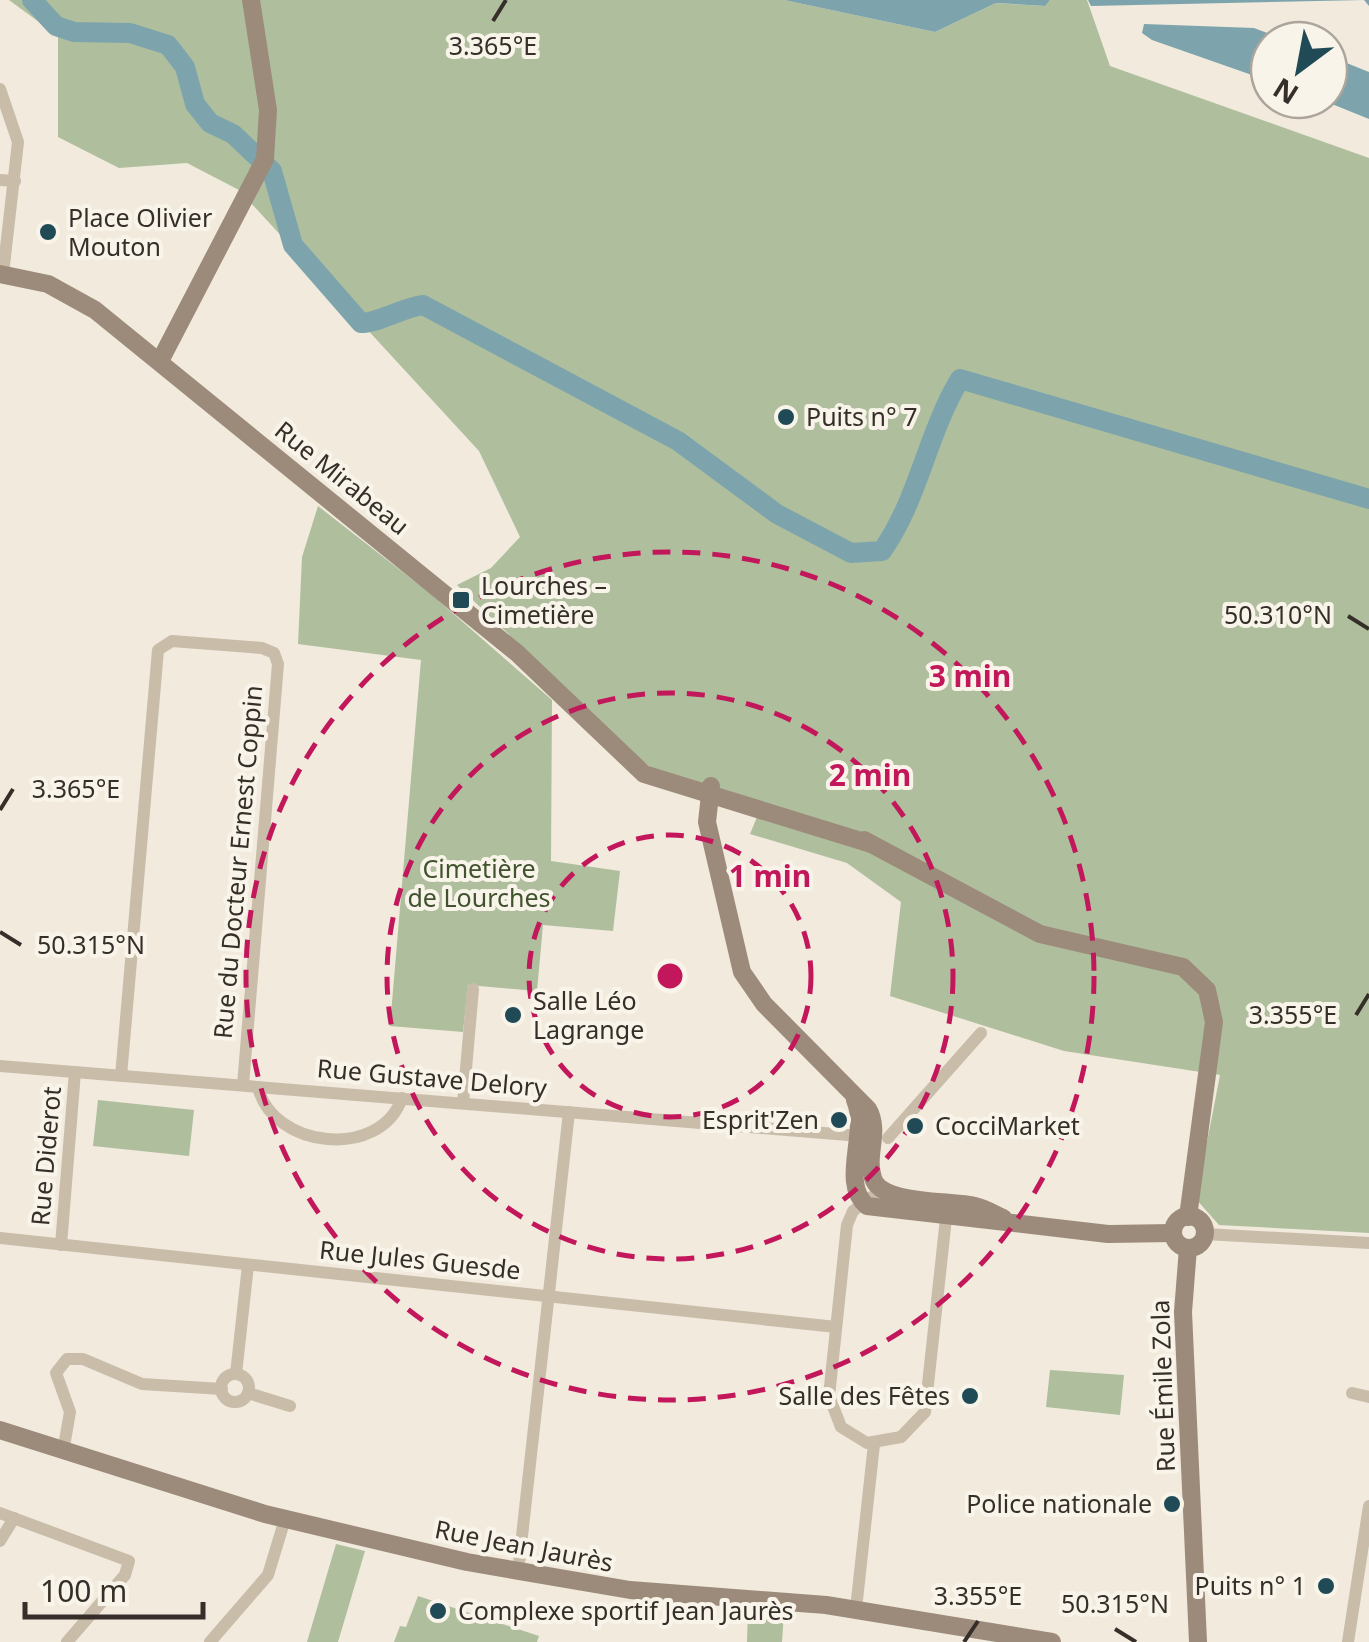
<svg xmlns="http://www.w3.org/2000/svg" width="1369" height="1642" font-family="'Noto Sans',sans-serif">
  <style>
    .green { fill: #afbf9d }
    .water { fill: #7da4ad }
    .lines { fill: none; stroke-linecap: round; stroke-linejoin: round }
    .river { stroke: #7da4ad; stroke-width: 20 }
    .street { stroke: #c9bca9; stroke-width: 12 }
    .secondary { stroke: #9c8b7b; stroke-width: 18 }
    .ticks { fill: none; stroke: #362f29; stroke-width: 4 }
    .ring { fill: none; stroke: #c2185b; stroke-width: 5; stroke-dasharray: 18 12 }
    .poi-dot { fill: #204b56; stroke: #f9f4e9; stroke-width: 4 }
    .labels { text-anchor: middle; stroke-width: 8; stroke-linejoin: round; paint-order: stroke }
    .poi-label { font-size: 25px; fill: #362f29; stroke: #f9f4e9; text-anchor: start }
    .street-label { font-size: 25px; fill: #362f29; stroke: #f9f4e9 }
    .park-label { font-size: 25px; fill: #40532e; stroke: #f9f4e9 }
    .ticks-label { font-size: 25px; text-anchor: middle; fill: #362f29; stroke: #f9f4e9; stroke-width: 8; stroke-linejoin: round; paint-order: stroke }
    .centre { fill: #c2185b; stroke: #f9f4e9; stroke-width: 5 }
    .ring-label { font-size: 30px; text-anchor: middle; font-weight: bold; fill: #c2185b; stroke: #f9f4e9; stroke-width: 8; stroke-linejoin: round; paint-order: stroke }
  </style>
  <rect width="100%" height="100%" fill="#f1eadd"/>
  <!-- green -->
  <g class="green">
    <polygon points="9,0 784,0 935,32 996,3 1044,6 1050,0 1087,0 1110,66 1369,158 1369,1233 1219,1225 1196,1199 1220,1075 1064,1051 890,996 901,902 847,863 750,834 757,817 680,791 634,754 457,585 491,568 520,537 479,451 239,190 187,163 119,168 58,137 58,36"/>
    <polygon points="318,506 432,595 552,700 551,861 620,871 613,931 543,925 537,991 468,985 463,1032 390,1026 421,660 298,644 302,557"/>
    <polygon points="98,1100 194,1110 189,1156 93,1146"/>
    <polygon points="1050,1370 1124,1375 1120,1415 1046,1407"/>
    <polygon points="336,1544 365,1551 338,1642 307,1642"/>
    <polygon points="418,1596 539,1636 537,1642 394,1642 400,1626 406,1627"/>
    <polygon points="748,1609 784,1612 782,1642 747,1642"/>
  </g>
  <!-- water -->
  <g class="water">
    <polygon points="784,0 1050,0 1045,6 996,3 935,32"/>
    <polygon points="1088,0 1369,0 1369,6 1364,0 1091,6"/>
    <polygon points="1144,24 1254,28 1286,40 1269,40 1269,81 1152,40 1142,33"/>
    <polygon points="1329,56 1369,72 1369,119 1322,100 1329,100"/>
  </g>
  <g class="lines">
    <!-- river -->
    <path class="river" d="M32,0l24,26 18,6 56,1 38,12 17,22 10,37 15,19 23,11 39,37 21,74 68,78c18,0 40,-15 62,-18l255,136 99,73 74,39 31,-2c37,-53 45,-117 78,-172l409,120"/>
    <!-- street -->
    <g class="street">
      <polyline points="0,89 18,142 3,274"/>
      <polyline points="0,180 15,181"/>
      <polyline points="0,1066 860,1136"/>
      <polyline points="121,1076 158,650 172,641 262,648 274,653 278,664 243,1085"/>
      <path d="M258,1087c14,61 122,74 144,11"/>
      <polyline points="463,1103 473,989"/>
      <polyline points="888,1138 981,1033"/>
      <polyline points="881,1190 853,1211 847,1225 829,1396 841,1427 867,1443 901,1437 925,1412 947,1209"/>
      <polyline points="1205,1234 1369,1243"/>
      <polyline points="0,1238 836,1327"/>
      <polyline points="61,1245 75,1072"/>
      <polyline points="236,1374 248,1265"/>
      <circle cx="235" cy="1388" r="14"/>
      <polyline points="248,1393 290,1406"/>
      <polyline points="1352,1393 1369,1397"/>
      <polyline points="63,1452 70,1412 56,1373 67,1359 83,1359 142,1384 222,1389"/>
      <polyline points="0,1513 129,1561 125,1575 67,1642"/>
      <polyline points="0,1541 14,1518"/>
      <polyline points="518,1572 569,1112"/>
      <polyline points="856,1609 874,1444"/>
      <polyline points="210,1642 268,1575 285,1519"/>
      <polyline points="1348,1642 1369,1506"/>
    </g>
    <!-- secondary -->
    <g class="secondary">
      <polyline points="0,274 48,284 95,310 517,653 644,774 871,844"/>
      <polyline points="160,361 265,159 268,110 251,0"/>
      <path d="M711,786l-4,36 35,150 22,32 104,105c13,23 -3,46 5,69 8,27 77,22 102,28 10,2 19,8 28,12"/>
      <polyline points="864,840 1040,934 1183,967 1207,990 1214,1022 1188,1217"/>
      <path d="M855,1100c14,33 -16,82 12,106l241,28 65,-1"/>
      <circle cx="1189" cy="1232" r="16"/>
      <polyline points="1188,1248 1183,1312 1198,1642"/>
      <polyline points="0,1430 265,1514 467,1562 630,1590 826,1605 1052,1642"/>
    </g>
  </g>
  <!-- ticks -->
  <path class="ticks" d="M493,21l13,-21M1348,616l21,13M0,810l13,-21M0,932l21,13M1356,1015l13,-21M1115,1629l21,13M964,1642l14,-21"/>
  <!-- distance rings -->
  <g class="ring">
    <circle cx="670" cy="976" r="141"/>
    <circle cx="670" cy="976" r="283"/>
    <circle cx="670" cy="976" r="424"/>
  </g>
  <!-- markers -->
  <g class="poi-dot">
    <circle cx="48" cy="232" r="10"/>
    <circle cx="786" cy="417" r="10"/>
    <rect x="451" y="590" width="20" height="20" rx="5"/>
    <circle cx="513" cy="1015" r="10"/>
    <circle cx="839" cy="1120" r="10"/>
    <circle cx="915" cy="1126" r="10"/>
    <circle cx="970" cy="1396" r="10"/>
    <circle cx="1172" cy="1504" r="10"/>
    <circle cx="1326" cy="1586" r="10"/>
    <circle cx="438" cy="1611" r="10"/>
  </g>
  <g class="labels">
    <!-- poi labels -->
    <g class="poi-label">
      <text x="68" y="227">Place Olivier<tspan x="68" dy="29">Mouton</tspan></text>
      <text x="806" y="426">Puits n° 7</text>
      <text x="481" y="595">Lourches –<tspan x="481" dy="29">Cimetière</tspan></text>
      <text x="533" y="1010">Salle Léo<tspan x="533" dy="29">Lagrange</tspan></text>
      <text x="819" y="1129" text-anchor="end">Esprit'Zen</text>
      <text x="935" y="1135">CocciMarket</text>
      <text x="950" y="1405" text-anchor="end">Salle des Fêtes</text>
      <text x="1152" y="1513" text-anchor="end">Police nationale</text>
      <text x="1306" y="1595" text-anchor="end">Puits n° 1</text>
      <text x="458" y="1620">Complexe sportif Jean Jaurès</text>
    </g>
    <!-- street labels -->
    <g class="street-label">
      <text transform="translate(342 478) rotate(39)" y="9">Rue Mirabeau</text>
      <text transform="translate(238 862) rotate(-85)" y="9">Rue du Docteur Ernest Coppin</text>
      <text transform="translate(432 1078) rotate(5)" y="9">Rue Gustave Delory</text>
      <text transform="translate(46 1156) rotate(-85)" y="9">Rue Diderot</text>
      <text transform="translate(420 1260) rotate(6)" y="9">Rue Jules Guesde</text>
      <text transform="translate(1163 1386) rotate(-92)" y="9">Rue Émile Zola</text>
      <text transform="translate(524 1546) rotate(11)" y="9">Rue Jean Jaurès</text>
    </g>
    <!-- park labels -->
    <g class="park-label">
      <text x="479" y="878">Cimetière<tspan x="479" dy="29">de Lourches</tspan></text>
    </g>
  </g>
  <g class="ticks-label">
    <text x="493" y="55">3.365°E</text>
    <text x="1278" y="624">50.310°N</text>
    <text x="76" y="798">3.365°E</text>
    <text x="91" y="954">50.315°N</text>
    <text x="1293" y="1024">3.355°E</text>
    <text x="978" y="1605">3.355°E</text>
    <text x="1115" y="1613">50.315°N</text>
  </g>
  <circle cx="670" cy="976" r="15" class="centre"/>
  <g class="ring-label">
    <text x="970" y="687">3 min</text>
    <text x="870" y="786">2 min</text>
    <text x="770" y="887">1 min</text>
  </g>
  <!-- north arrow -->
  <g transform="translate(1299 70) rotate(212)"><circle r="48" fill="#f9f4e9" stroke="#aba59c" stroke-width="2.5"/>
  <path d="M0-8L18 38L0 25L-18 38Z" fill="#204b56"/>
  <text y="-15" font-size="28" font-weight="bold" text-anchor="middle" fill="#362f29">N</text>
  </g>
  <!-- scale -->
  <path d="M25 1602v15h178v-15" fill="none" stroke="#362f29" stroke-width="5"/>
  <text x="40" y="1602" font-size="30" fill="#362f29" stroke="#f9f4e9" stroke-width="8" paint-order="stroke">100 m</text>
</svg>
